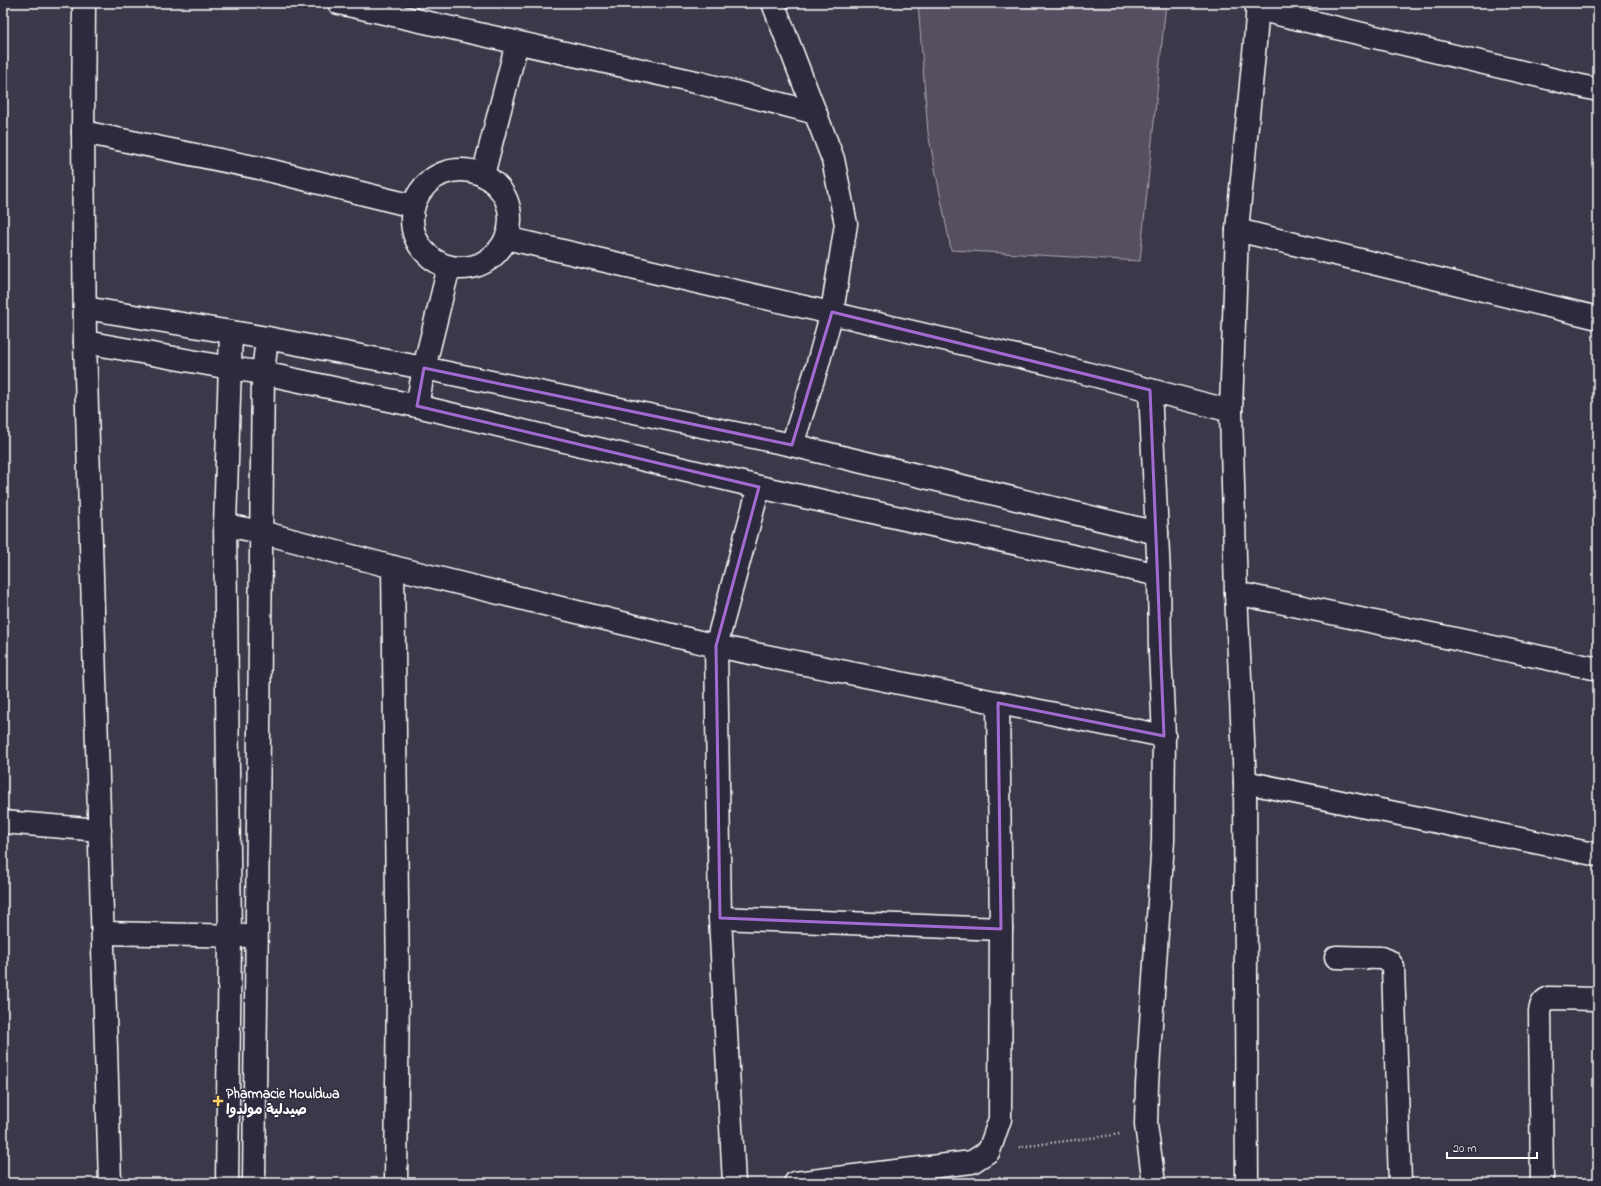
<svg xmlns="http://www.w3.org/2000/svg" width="1601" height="1186" font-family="'Indie Flower','Playpen Sans Arabic',sans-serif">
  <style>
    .green { fill: #555060; stroke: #aaa8b0 }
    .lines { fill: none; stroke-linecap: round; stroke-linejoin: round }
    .street-casing { stroke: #fff; stroke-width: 25 }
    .path { stroke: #fff; stroke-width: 2.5; stroke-dasharray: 1 3; stroke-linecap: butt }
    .street { stroke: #2f2a3d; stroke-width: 22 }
    .marked { fill: none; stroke: #a36bd2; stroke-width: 3; stroke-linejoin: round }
    .poi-dot { fill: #ffd166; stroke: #2f2a3d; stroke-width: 1.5 }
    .labels { text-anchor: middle; stroke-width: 3; stroke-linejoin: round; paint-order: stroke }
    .poi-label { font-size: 14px; font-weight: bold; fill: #fff; stroke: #2f2a3d; text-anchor: start }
  </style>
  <rect width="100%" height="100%" fill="#3c3749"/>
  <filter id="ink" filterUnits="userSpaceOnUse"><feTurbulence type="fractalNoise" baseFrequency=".025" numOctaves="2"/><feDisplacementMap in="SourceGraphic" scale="8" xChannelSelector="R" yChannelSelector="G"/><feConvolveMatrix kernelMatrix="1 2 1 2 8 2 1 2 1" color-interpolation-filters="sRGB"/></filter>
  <g filter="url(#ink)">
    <!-- green -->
    <polygon class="green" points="918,3 1166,3 1140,261 951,250 928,133"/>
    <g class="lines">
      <!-- street casing -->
      <g class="street-casing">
        <g id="street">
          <polyline points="84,3 83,132 85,342 110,1183"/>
          <polyline points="339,3 700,83 816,113"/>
          <polyline points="773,3 833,159 846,224 832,312 817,367 792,445"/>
          <polyline points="1257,9 1598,90"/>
          <polyline points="83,132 264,169 413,206"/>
          <circle cx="461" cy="219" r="49"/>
          <polyline points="483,175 517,43"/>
          <polyline points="1237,230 1598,318"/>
          <polyline points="506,238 1047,363 1150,390"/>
          <polyline points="85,308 267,338 424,368 792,445 1157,533"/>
          <polyline points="85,342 230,368 263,373 417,406 759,487 1159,575"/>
          <polyline points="417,406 424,368 449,267"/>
          <polyline points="225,525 261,532 393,567 716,646 1164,736"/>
          <polyline points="393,567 398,983 396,1183"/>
          <polyline points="1236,593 1598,669"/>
          <polyline points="1245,782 1598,855"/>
          <polyline points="3,822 100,830"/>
          <polyline points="720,918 1001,929"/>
          <polyline points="103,933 244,936"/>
          <polyline points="1336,957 1382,958 1389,961 1393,967 1400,1183"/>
          <polyline points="227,1183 230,936 225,525 231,332"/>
          <polyline points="254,1183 263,373 267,338"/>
          <polyline points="734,1183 720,918 716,646 759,487"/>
          <polyline points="795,1183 972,1162 989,1151 1000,1119 1001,929 998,703"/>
          <polyline points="1154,1183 1146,1125 1147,1085 1163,841 1164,736 1160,652 1159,575 1150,390 1231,411"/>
          <polyline points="1247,1183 1245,782 1236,593 1231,411 1237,230 1255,43 1258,3"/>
          <path d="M1542,1183l-2,-171c1,-7 2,-11 9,-14l48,1"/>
        </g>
      </g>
      <!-- path -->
      <polyline class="path" points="1019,1147 1121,1134"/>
      <!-- street -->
      <use href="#street" class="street"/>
    </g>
  </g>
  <!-- marked area -->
  <path class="marked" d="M832,312l318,78 14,346 -166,-33 3,226 -281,-11 -4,-272 43,-159 -342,-81 7,-38 368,77z"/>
  <!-- markers -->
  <path class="poi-dot" d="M216 1095h4v4h4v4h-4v4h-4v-4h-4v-4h4z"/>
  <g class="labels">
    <!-- poi labels -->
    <g class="poi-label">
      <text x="226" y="1098">Pharmacie Mouldwa<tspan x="226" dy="16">صيدلية مولدوا</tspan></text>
    </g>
  </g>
  <!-- margin -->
  <rect width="1601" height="1186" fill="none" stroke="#2f2a3d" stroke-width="16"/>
  <rect x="8" y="8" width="1585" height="1170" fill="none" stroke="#fff" stroke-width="1.5" filter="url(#ink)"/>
  <!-- scale -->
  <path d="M1447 1152v6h90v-6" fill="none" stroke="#ffffff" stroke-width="2"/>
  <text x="1453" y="1152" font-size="12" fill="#ffffff" stroke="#2f2a3d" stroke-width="3" paint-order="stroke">20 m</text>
</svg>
